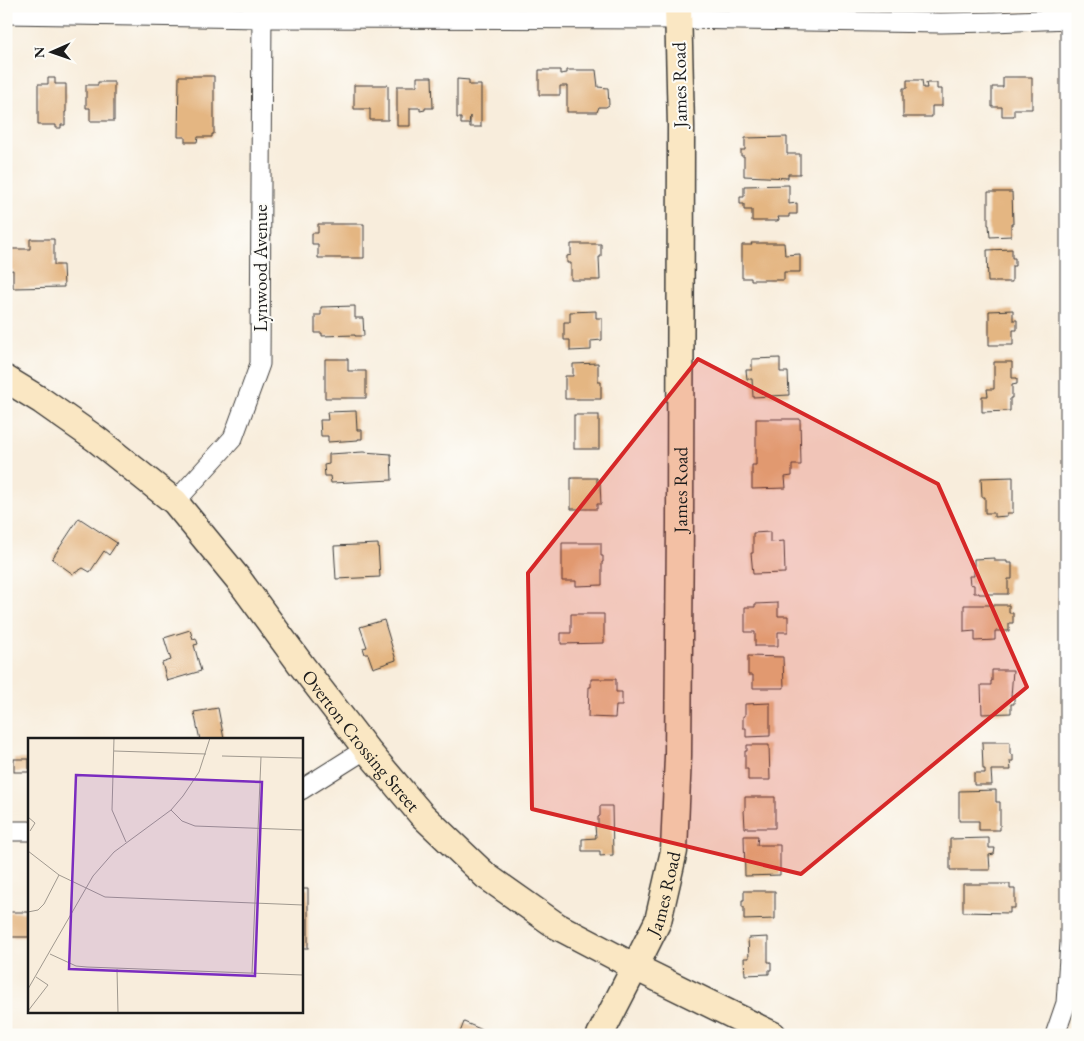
<svg xmlns="http://www.w3.org/2000/svg" width="1084" height="1041" font-family="'EB Garamond',serif">
  <style>
    .building { fill: #e4b682 }
    .lines { fill: none; stroke-linecap: round; stroke-linejoin: round }
    .minor-casing { stroke: #3d3b39; stroke-width: 21 }
    .secondary-casing { stroke: #3d3b39; stroke-width: 29 }
    .minor { stroke: #fff; stroke-width: 19 }
    .secondary { stroke: #fae7c3; stroke-width: 26 }
    .marked { fill: #d62828; fill-opacity: 0.2; stroke: #d62828; stroke-width: 4; stroke-linejoin: round }
    .labels { text-anchor: middle; stroke-width: 4; stroke-linejoin: round; paint-order: stroke }
    .street-label { font-size: 19px; fill: #1c1c1c; stroke: #fdfcf7 }
    .inset-road { fill: none; stroke: #a0998f; stroke-width: 1 }
    .view { fill: #7b2cbf; fill-opacity: 0.15; stroke: #7b2cbf; stroke-width: 2.5 }
    .inset-edge { fill: none; stroke: #1c1c1c; stroke-width: 2.5 }
  </style>
  <rect width="100%" height="100%" fill="#fdfcf7"/>
  <filter id="ink" filterUnits="userSpaceOnUse"><feTurbulence type="fractalNoise" baseFrequency=".02" numOctaves="2"/><feDisplacementMap in="SourceGraphic" scale="10" xChannelSelector="R" yChannelSelector="G"/><feConvolveMatrix kernelMatrix="1 2 1 2 8 2 1 2 1" color-interpolation-filters="sRGB"/></filter>
  <filter id="wash" filterUnits="userSpaceOnUse"><feTurbulence type="fractalNoise" baseFrequency=".0096" numOctaves="4" result="noise"/><feDisplacementMap in="SourceGraphic" scale="20" xChannelSelector="R" yChannelSelector="G"/><feGaussianBlur stdDeviation="1.12" result="paint"/><feColorMatrix in="noise" values="0 0 0 0 0 0 0 0 0 0 0 0 0 0 0 0 0 1.4 0 .05"/><feComposite in="paint" operator="in"/></filter>
  <g filter="url(#wash)">
    <rect width="100%" height="100%" fill="#f8eddc"/>
    <g id="blocks">
      <!-- building -->
      <g class="building">
        <polygon points="539,70 560,70 560,74 567,73 567,70 596,70 598,87 608,88 609,105 606,107 599,107 597,112 567,112 567,86 560,86 560,95 539,95"/>
        <polygon points="179,76 214,76 214,134 212,134 212,137 198,137 197,142 185,142 185,137 178,137"/>
        <polygon points="417,77 432,77 433,108 425,108 425,110 420,111 420,108 410,108 410,126 397,126 397,86 417,86"/>
        <polygon points="1003,77 1032,77 1032,109 1014,109 1014,116 1002,116 1002,107 992,107 992,87 1003,87"/>
        <polygon points="48,78 55,78 55,84 66,84 66,112 65,112 65,125 61,125 61,128 56,128 56,125 38,125 38,84 48,84"/>
        <polygon points="457,79 469,80 469,85 481,85 481,127 470,127 470,116 469,124 461,124 461,118 457,118"/>
        <polygon points="907,80 922,80 923,88 927,88 926,83 937,83 937,89 942,89 942,106 932,106 932,117 903,117 903,88 907,88"/>
        <polygon points="98,82 114,82 114,121 90,121 90,108 86,108 86,85 98,85"/>
        <polygon points="354,85 388,85 388,120 370,120 370,109 354,109"/>
        <polygon points="787,137 787,154 800,154 800,174 788,174 788,178 744,176 744,156 741,156 741,150 745,150 745,138"/>
        <polygon points="789,185 789,204 797,203 797,214 789,214 789,217 778,217 779,220 777,221 752,221 752,210 744,210 744,204 740,204 740,197 744,197 744,186"/>
        <polygon points="988,192 1012,192 1013,224 1011,224 1011,236 990,237 989,225 988,225"/>
        <polygon points="318,224 364,224 364,258 318,258 318,244 312,244 312,233 318,233"/>
        <polygon points="30,239 54,239 54,265 63,265 64,287 13,288 13,270 6,271 6,249 30,249"/>
        <polygon points="751,243 784,243 785,255 800,254 800,272 784,272 784,280 751,280 751,278 742,278 742,245 752,245"/>
        <polygon points="571,244 601,244 601,257 599,257 600,280 571,280 571,263 567,263 567,256 571,255"/>
        <polygon points="1012,249 1012,258 1015,258 1015,266 1012,266 1012,282 988,282 987,250"/>
        <polygon points="355,306 355,318 363,318 364,336 355,336 355,335 322,336 322,333 315,333 315,315 321,315 321,307"/>
        <polygon points="1013,310 1013,320 1017,320 1017,330 1013,330 1013,345 989,345 989,311"/>
        <polygon points="596,311 596,318 602,318 602,340 591,341 591,350 570,351 570,340 564,340 564,322 570,322 570,312"/>
        <polygon points="780,358 780,372 788,372 789,395 753,397 752,379 747,379 746,370 752,370 752,359"/>
        <polygon points="325,359 348,359 348,371 366,371 366,398 325,398"/>
        <polygon points="994,362 1012,362 1012,378 1017,378 1017,384 1012,385 1012,398 1010,398 1010,411 982,412 982,396 988,396 987,389 994,389"/>
        <polygon points="598,363 598,382 601,382 601,399 565,399 565,376 573,376 573,364"/>
        <polygon points="356,411 357,430 362,430 362,439 358,439 358,440 328,442 328,436 321,436 320,420 328,420 327,412"/>
        <rect x="574" y="415" width="25" height="34"/>
        <polygon points="756,419 800,419 801,465 792,465 792,476 785,477 786,488 752,489 752,465 756,465"/>
        <polygon points="363,452 391,454 392,480 331,483 330,476 325,476 324,465 329,464 329,454"/>
        <polygon points="1013,477 1013,513 1007,513 1007,516 994,517 994,513 985,513 985,497 982,497 981,478"/>
        <polygon points="571,478 597,478 597,483 600,483 601,504 597,504 597,509 571,509"/>
        <polygon points="79,518 117,543 109,555 104,551 90,572 83,568 73,574 52,559"/>
        <polygon points="770,532 770,542 784,541 785,573 753,574 751,553 753,553 753,533"/>
        <polygon points="562,543 601,543 601,556 603,556 603,562 602,562 602,585 576,586 576,581 562,581"/>
        <polygon points="378,544 380,577 336,579 334,546"/>
        <polygon points="995,558 995,561 1007,561 1007,563 1012,563 1012,579 1008,579 1008,594 979,594 979,593 974,593 974,585 970,584 969,576 974,576 974,559"/>
        <polygon points="778,603 778,616 788,616 788,632 778,632 778,646 755,646 755,632 745,632 745,607 755,607 755,604"/>
        <polygon points="964,605 1009,605 1009,613 1013,613 1013,623 1009,623 1009,631 995,631 995,640 975,641 975,631 964,632"/>
        <polygon points="571,614 604,614 604,643 561,644 561,633 571,633"/>
        <polygon points="384,620 396,660 373,668 368,654 365,654 363,648 367,647 360,627"/>
        <polygon points="190,630 193,639 196,638 198,644 194,645 201,671 167,681 162,663 171,660 164,638"/>
        <polygon points="748,656 783,657 784,688 753,688 753,675 748,675"/>
        <polygon points="992,670 1013,670 1011,697 1014,697 1014,704 1011,704 1011,713 982,714 981,685 991,685 991,681 992,681"/>
        <polygon points="591,679 616,679 616,692 622,692 622,706 616,706 615,718 588,717 589,687 591,687"/>
        <polygon points="770,703 770,736 746,737 746,728 743,728 743,716 745,716 745,704"/>
        <polygon points="218,708 224,739 200,740 194,712"/>
        <polygon points="982,742 1010,742 1010,754 1013,755 1013,761 1010,761 1011,770 991,770 992,785 974,785 974,773 985,773 985,769 983,769"/>
        <polygon points="747,745 769,745 770,780 748,780 748,769 745,769 745,751 747,751"/>
        <rect x="14" y="759" width="15" height="13"/>
        <polygon points="996,790 996,802 1000,802 1000,830 979,830 979,821 959,821 959,791"/>
        <polygon points="745,797 775,797 775,828 745,828 744,810 745,810"/>
        <polygon points="600,806 612,806 613,855 600,856 600,851 582,851 582,839 596,838 595,825 598,825 598,817 600,816"/>
        <polygon points="744,836 758,836 757,845 780,845 780,875 745,876"/>
        <polygon points="989,838 989,848 995,848 994,854 989,855 990,870 950,870 950,839"/>
        <polygon points="963,884 1010,884 1010,889 1015,889 1015,908 1010,908 1010,913 963,912"/>
        <rect x="301" y="889" width="7" height="59"/>
        <polygon points="744,891 775,891 775,919 744,920 744,907 742,907 742,900 744,900"/>
        <rect x="6" y="912" width="23" height="25"/>
        <polygon points="768,937 768,962 771,962 771,970 769,970 769,974 745,975 744,958 749,958 748,938"/>
        <polygon points="464,1022 487,1032 485,1035 459,1035"/>
      </g>
    </g>
  </g>
  <g filter="url(#ink)">
    <use href="#blocks" fill-opacity="0" stroke="#3d3b39" stroke-width="1"/>
    <g class="lines">
      <!-- minor casing -->
      <g class="minor-casing">
        <g id="minor">
          <polyline points="6,14 262,18 678,19 941,23 993,22 1070,19"/>
          <polyline points="175,502 233,438 260,364 262,8"/>
          <polyline points="301,790 366,749"/>
          <polyline points="6,831 29,831"/>
          <polyline points="1055,1035 1066,1003 1070,942 1070,8"/>
        </g>
      </g>
      <!-- secondary casing -->
      <g class="secondary-casing">
        <g id="secondary">
          <path id="s1" d="M6,379l36,22 54,38 79,63 64,78 63,86 64,83 55,65 65,62 71,50 78,41 138,68"/>
          <path id="s2" d="M600,1035l35,-68 23,-46 16,-70 4,-95 2,-232 1,-398 -3,-120"/>
        </g>
      </g>
      <!-- minor -->
      <use href="#minor" class="minor"/>
      <!-- secondary -->
      <use href="#secondary" class="secondary"/>
    </g>
  </g>
  <!-- marked area -->
  <path class="marked" d="M698,359l240,125 89,203 -226,187 -269,-65 -4,-236z"/>
  <g class="labels">
    <!-- street labels -->
    <g class="street-label">
      <text transform="translate(679 85) rotate(-91)" y="7">James Road</text>
      <text transform="translate(260 268) rotate(-90)" y="7">Lynwood Avenue</text>
      <text dy="7" stroke="none"><textPath href="#s2" startOffset="561">James Road</textPath></text>
      <text dy="7" stroke="none"><textPath href="#s1" startOffset="512">Overton Crossing Street</textPath></text>
      <text dy="7" stroke="none"><textPath href="#s2" startOffset="156">James Road</textPath></text>
    </g>
  </g>
  <!-- overview -->
  <g transform="translate(28 738)">
    <rect width="275" height="275" fill="#f8eddc"/>
    <path class="inset-road" d="M86,0l-2,72 14,32M86,13l92,3M194,18l80,2M143,72l11,11 13,5 108,4M0,79l7,6 -5,8M0,113l31,24 46,22 198,8M0,174l10,-2 6,-6 15,-29M22,216l26,12 11,1 216,8M89,231l1,44M224,235l9,-216M0,251l65,-113 21,-24 57,-42 12,-14 16,-24 11,-34M0,273l20,-26 -12,-8"/>
    <path class="view" d="M48,37l186,7 -7,194 -186,-7z"/>
    <rect width="275" height="275" class="inset-edge"/>
  </g>
  <!-- margin -->
  <rect width="1084" height="1041" fill="none" stroke="#fdfcf7" stroke-width="25"/>
  <!-- north arrow -->
  <g transform="translate(52 52) rotate(268)" stroke="#fdfcf7" stroke-width="4" paint-order="stroke">
  <path d="M0-4L9 19L0 12L-9 19Z" fill="#1c1c1c"/>
  <text y="-8" font-size="14" font-weight="bold" text-anchor="middle" fill="#1c1c1c">N</text>
  </g>
</svg>
